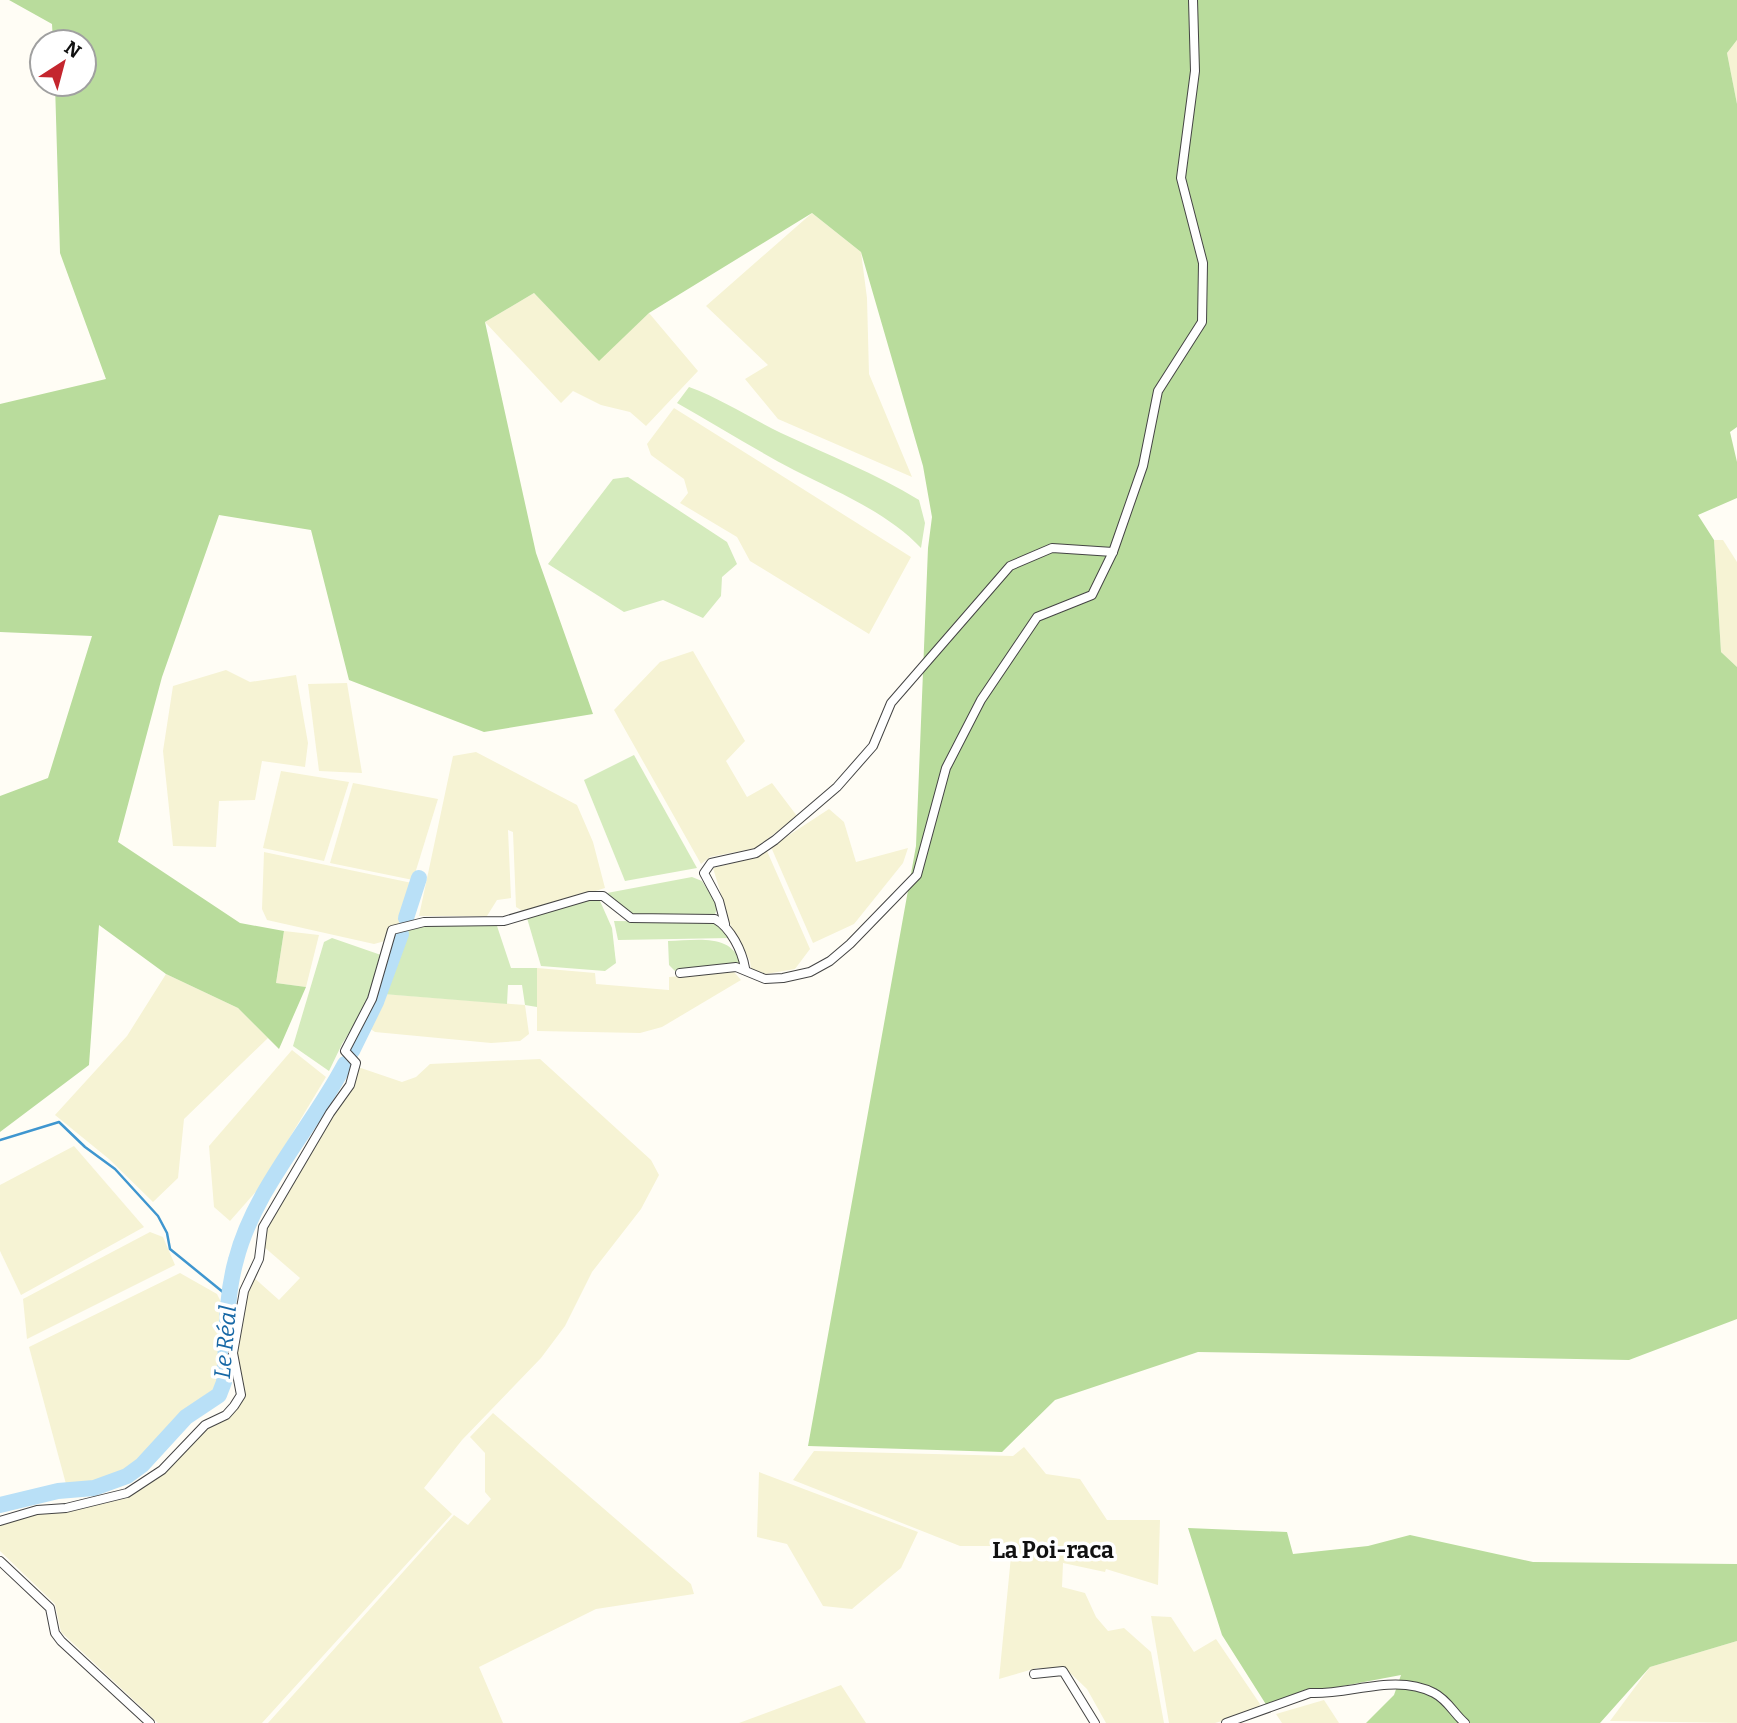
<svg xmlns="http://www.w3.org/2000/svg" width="1737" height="1723" font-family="Bitter,serif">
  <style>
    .farmland { fill: #f6f3d4 }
    .green { fill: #d5ebbd }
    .forest { fill: #b9dc9c }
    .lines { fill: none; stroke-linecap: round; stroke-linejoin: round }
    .stream { stroke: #3f96cf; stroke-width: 2.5 }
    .river { stroke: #b9e0f7; stroke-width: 16 }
    .minor-casing { stroke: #444; stroke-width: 10 }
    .minor { stroke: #fff; stroke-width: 8 }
    .labels { text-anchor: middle; stroke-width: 7; stroke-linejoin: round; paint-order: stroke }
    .water-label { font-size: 23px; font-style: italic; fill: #1768a6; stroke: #fff }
    .neighbourhood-label { font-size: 23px; font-weight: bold; fill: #111; stroke: #fff }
  </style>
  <rect width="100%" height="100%" fill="#fffdf5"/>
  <!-- farmland -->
  <g class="farmland">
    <polygon points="1737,40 1737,104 1727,53"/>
    <polygon points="812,213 861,252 867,298 869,374 912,477 778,419 745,379 768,365 706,306"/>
    <polygon points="534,293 599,360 649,313 698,371 646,426 630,412 601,405 573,391 561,403 485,322"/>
    <polygon points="674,408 911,557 869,634 750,561 737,537 680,503 688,493 684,479 651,455 647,444"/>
    <polygon points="1714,540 1723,540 1737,562 1737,667 1721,652"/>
    <polygon points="693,651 745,741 726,761 747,797 772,783 797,816 756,848 710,857 701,864 614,710 660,662"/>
    <polygon points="226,670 250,682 296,675 308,743 305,767 262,761 255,800 219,801 216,847 173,846 163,751 173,686"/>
    <polygon points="347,683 362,773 319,771 308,684"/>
    <polygon points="476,752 577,805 593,842 605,888 526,913 516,907 513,832 508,830 511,898 497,900 487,916 419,916 453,756"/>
    <polygon points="281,771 349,782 324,861 263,848"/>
    <polygon points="353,783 438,799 413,880 330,863"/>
    <polygon points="829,809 844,822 856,862 908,848 903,863 854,924 813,943 771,847"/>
    <polygon points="767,851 810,949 795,969 766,974 751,969 750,961 730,924 713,868 754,858"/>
    <polygon points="264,852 412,883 399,923 391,928 385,941 374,944 267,920 262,909"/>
    <polygon points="284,931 319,935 306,987 276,983"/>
    <polygon points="537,968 595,973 596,984 669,990 669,977 734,972 741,980 662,1027 640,1033 537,1031"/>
    <polygon points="166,974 238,1008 268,1038 184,1119 178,1178 153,1202 109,1159 55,1115 127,1036"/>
    <polygon points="385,994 525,1005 529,1034 520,1041 491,1043 375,1032 369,1028 370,1024"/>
    <polygon points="292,1050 326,1077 260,1187 230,1221 214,1207 209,1146"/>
    <polygon points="540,1059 651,1160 659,1175 641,1209 592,1272 565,1326 541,1358 462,1440 424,1488 452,1514 262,1723 158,1723 61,1632 55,1604 0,1551 0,1524 36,1512 68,1512 127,1498 167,1469 205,1428 228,1419 244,1395 237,1351 246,1291 252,1276 279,1300 300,1278 263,1246 264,1229 358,1067 402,1082 416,1077 430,1064"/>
    <polygon points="74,1146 144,1227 21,1295 0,1251 0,1185"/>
    <polygon points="150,1232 163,1237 175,1265 27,1339 23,1299"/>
    <polygon points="180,1273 217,1294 223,1306 219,1397 179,1419 155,1456 121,1476 99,1483 66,1484 29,1347"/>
    <polygon points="493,1413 691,1584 694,1594 596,1609 479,1667 503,1723 268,1723 454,1515 468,1525 491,1499 485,1492 485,1453 470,1437"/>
    <polygon points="1024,1447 1046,1474 1080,1479 1107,1520 1160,1520 1158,1585 1106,1569 1105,1572 1063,1563 1062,1587 1085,1593 1096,1617 1108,1631 1124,1628 1151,1652 1164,1723 1106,1723 1087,1689 1065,1668 1037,1668 999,1679 1012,1546 960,1546 793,1480 814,1451 1013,1456"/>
    <polygon points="759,1472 918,1532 901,1568 852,1609 823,1606 787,1544 757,1537"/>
    <polygon points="1151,1616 1171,1617 1194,1652 1216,1639 1260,1704 1258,1711 1215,1723 1169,1723"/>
    <polygon points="1737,1641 1737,1723 1610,1721 1650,1667"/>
    <polygon points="841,1685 866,1723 739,1723"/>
    <polygon points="1324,1700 1339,1723 1282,1723 1276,1714"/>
  </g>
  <!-- green -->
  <g class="green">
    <path d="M689,387c33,12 61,31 92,46 47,22 94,40 138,67l6,23 -4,25c-34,-36 -84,-56 -127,-78 -40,-21 -78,-45 -117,-67z"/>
    <polygon points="628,477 727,542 737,564 722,577 721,596 703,618 663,600 624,612 548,564 613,479"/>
    <polygon points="634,755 697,868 625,881 584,780"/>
    <polygon points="692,877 702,881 718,906 715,914 632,916 607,893"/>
    <polygon points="589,898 600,901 612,928 616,963 605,971 541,966 527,918"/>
    <polygon points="614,921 708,922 720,926 730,938 618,940"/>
    <polygon points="422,926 497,926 511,968 537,968 537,1007 525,1005 522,985 508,985 507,1004 383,994 405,929"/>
    <polygon points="332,938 381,955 371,998 342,1044 329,1071 293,1046 324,942"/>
    <path d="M668,941c25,0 65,-9 72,23l-65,7 -6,-6z"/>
  </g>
  <!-- forest -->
  <g class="forest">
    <polygon points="9,0 1737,0 1737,40 1727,53 1737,104 1737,427 1730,432 1737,462 1737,498 1698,515 1714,540 1721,652 1737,667 1737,1319 1629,1360 1198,1352 1055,1400 1002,1452 808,1446 916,846 928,548 932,517 923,466 861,252 812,213 649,313 599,361 534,293 485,322 536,553 593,714 484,732 349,680 311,530 219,515 162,677 118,842 240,923 284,931 276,983 306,987 279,1049 238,1008 166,974 99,925 89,1065 0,1132 0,796 48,778 92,636 0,632 0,404 106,379 60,253 55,84 84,84 84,42 53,42 52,24"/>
    <polygon points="1188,1528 1287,1532 1293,1554 1368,1546 1410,1535 1533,1562 1737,1564 1737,1641 1650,1667 1600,1723 1366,1723 1394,1695 1401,1675 1327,1689 1307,1689 1267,1706 1222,1635"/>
  </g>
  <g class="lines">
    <!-- stream -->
    <polyline class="stream" points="0,1140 59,1122 85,1147 115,1169 158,1216 167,1233 170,1249 229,1297"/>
    <!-- river -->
    <g class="river">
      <polyline points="406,918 419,878"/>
      <polyline points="352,1051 376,1002 401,934"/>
      <path d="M0,1505l58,-14 36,-3 33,-12 15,-11 44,-48 33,-22 5,-13c3,-41 1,-83 12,-122 18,-71 75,-131 109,-196"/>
    </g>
    <!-- minor casing -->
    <g class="minor-casing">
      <g id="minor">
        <polyline points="725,924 719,901 704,873 711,863 756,853 775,840 837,787 873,746 891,703 1010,566 1052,548 1113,552"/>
        <polyline points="680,973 736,967 765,979 783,978 810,972 830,961 850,944 917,875 946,768 981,700 1037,617 1092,595 1113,552 1143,466 1158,391 1202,322 1203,263 1181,178 1195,71 1193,0"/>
        <path d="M0,1521l37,-11 29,-2 61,-15 35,-23 43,-45 21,-10 8,-9 7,-11 -8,-42 11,-62 15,-32 4,-32 67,-114 20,-28 6,-22 -11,-12 27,-52 20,-69 32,-8 80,-1 85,-25h14l28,22 84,1c16,9 27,32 30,49"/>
        <polyline points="0,1561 50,1608 55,1633 61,1641 150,1723"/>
        <polyline points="1034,1674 1063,1671 1095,1723"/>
        <path d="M1226,1723l84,-30c41,2 85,-20 124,0 14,7 20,21 31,30"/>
      </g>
    </g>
    <!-- minor -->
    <use href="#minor" class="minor"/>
  </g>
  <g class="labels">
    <!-- water labels -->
    <g class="water-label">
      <text transform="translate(225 1342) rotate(-85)" y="8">Le Réal</text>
    </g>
    <!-- neighbourhood labels -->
    <g class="neighbourhood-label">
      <text x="1053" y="1558">La Poi-raca</text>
    </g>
  </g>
  <!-- north arrow -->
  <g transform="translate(63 63) rotate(36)"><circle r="33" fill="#ffffff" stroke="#a0a0a0" stroke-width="2"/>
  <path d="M0-5L12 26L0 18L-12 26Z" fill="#c4262e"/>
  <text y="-10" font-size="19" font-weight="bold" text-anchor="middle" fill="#111111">N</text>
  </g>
</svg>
